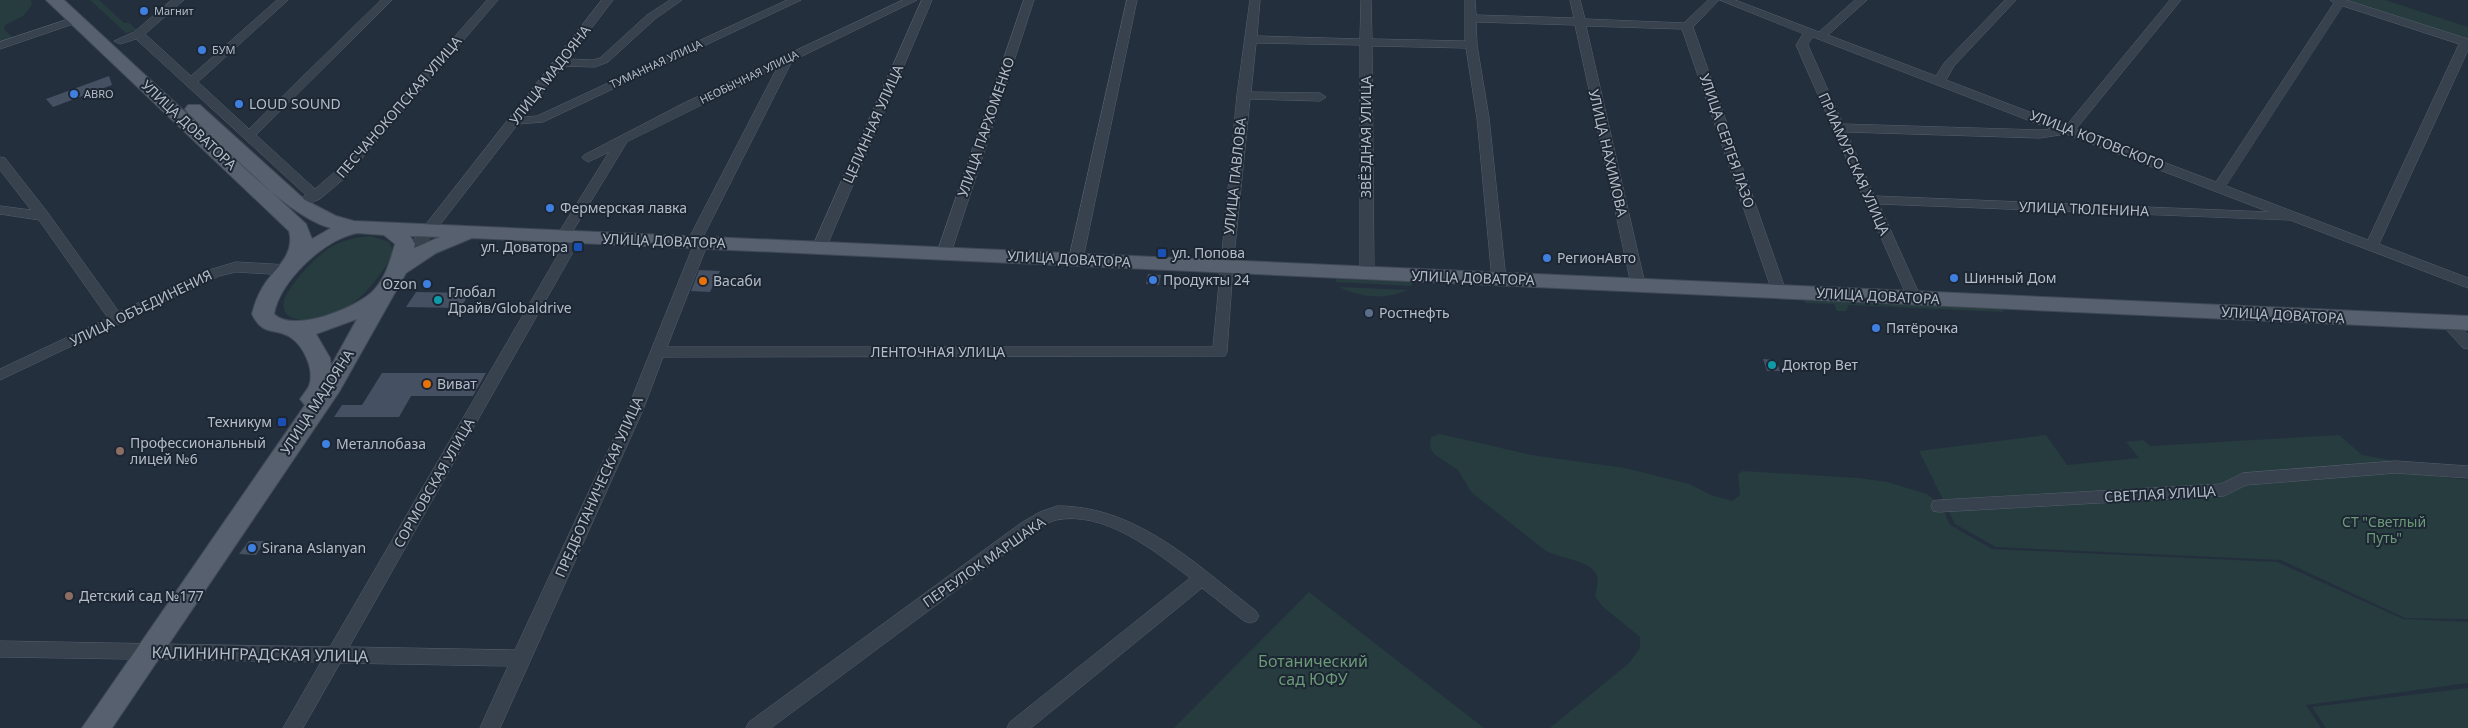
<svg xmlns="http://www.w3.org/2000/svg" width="2468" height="728" font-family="'Noto Sans',sans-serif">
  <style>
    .green { fill: #263c3f }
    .building { fill: #455162 }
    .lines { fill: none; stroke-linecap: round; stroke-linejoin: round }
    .street-casing { stroke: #565f6c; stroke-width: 1 }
    .primary-casing { stroke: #414a57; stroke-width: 2 }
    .street { fill: #38414e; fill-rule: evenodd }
    .primary { fill: #56606e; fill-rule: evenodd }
    .shop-dot { fill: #3f7fe0; stroke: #1d2633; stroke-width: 2 }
    .transit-dot { fill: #1a4fb4; stroke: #1d2633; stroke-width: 2 }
    .food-dot { fill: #e8710a; stroke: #1d2633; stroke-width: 2 }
    .culture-dot { fill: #0f9aa8; stroke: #1d2633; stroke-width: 2 }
    .service-dot { fill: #5c6f8a; stroke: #1d2633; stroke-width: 2 }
    .education-dot { fill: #8d6e63; stroke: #1d2633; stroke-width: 2 }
    .labels { text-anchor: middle; stroke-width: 4; stroke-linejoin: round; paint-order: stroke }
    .far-poi-label { font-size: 11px; fill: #b4bcc9; stroke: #1d2633; text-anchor: start }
    .far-street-label { font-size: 11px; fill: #b4bcc9; stroke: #1d2633 }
    .street-label { font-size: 14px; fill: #b4bcc9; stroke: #1d2633 }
    .poi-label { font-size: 14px; fill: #b4bcc9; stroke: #1d2633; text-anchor: start }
    .park-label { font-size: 14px; fill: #6b9a76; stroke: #1d2633 }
    .near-street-label { font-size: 16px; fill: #b4bcc9; stroke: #1d2633 }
    .near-park-label { font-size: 16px; fill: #6b9a76; stroke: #1d2633 }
  </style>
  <rect width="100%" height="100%" fill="#242f3e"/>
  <!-- green -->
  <g class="green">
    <polygon points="0,0 31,0 32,5 23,16 5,25 4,29 14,39 0,44"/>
    <polygon points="90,0 99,0 124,23 129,23 137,30 126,33"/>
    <polygon points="2341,0 2385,0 2468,27 2468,41"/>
    <path d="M371,236l18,6 4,9 -1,7c-19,25 -29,44 -60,56 -10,4 -19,7 -30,6 -7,-1 -16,-3 -18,-11 -6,-15 34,-55 47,-62 12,-7 26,-10 40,-11z"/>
    <polygon points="1336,279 1412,282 1412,286 1336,282"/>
    <path d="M1339,287l69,3c-23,10 -46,8 -69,-3z"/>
    <polygon points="1805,300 2002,309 2004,312 1849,305 1846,311 1837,311 1834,304 1805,303"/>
    <path d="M1440,434l91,21 94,13 64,16 22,11 21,6 8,-6 -2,-21 5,-3 116,7 28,4 40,12 14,11 9,20 42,24 285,13 126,57 65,3v61l-162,22 15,23h-771l79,-65 11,-15v-11l-38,-31 -7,-10c1,-6 4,-14 2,-20 -4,-15 -38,-18 -51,-25l-75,-59 -13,-22 -24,-16 -4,-7 1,-10z"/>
    <polygon points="2046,435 2067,465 2139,458 2126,442 2143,440 2150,446 2339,435 2362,455 2418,465 2427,475 2468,480 2468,619 2405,618 2281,560 1996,547 1955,524 1919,451"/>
    <polygon points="1309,592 1484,728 1174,728"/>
    <polygon points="2468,688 2468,728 2326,728 2312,707"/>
  </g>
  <!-- building -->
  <g class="building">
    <polygon points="109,76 112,85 53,107 46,99"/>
    <polygon points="699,270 720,271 710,292 691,291"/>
    <polygon points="1148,274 1161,275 1159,285 1146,284"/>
    <polygon points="416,292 470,293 460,308 406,307"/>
    <polygon points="1763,359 1776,360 1780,371 1767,371"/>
    <polygon points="382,373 486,373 473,396 411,396 399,417 334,417 342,405 362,405"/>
    <polygon points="249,541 265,541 256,555 239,554"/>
  </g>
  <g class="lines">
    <!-- street casing -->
    <g class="street-casing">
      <g id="street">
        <polygon points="172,0 184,0 145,34 191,76 277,0 288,0 198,82 249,129 381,0 392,0 256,135 315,189 336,171 487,0 498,0 346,177 320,199 298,208 291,204 306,195 136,39 120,44 114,41 134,32"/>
        <polygon points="602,0 613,0 568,59 593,60 600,58 647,15 670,0 682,0 655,19 608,62 595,67 563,66 524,117 537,116 787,0 801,0 543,122 518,124 408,266 398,266 396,263 398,260"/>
        <path d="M903,0h14l-125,61 -90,178 6,4 -41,104h546l24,-252 13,-95h10l-3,36 103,3 1,-39h10l1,39 93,2v-41h10l1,15 98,3 -4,-18h10l5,19 99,4 24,-23h11l-26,27 93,264 -7,5 -7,-5 -90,-262 -96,-3 59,258 -7,5 -7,-5 -56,-259 -99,-3 1,23 12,73 17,161 -7,5 -7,-5 -15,-161 -11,-70 -94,-2 2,228 -7,5 -7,-5v-229l-104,-2 -5,49 69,1 6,4 -6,4 -70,-2 -17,167 -6,86 -2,4 -562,1 -20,53 -143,318h-20l28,-62 -168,-3 -37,65h-20l38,-66 -321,-5v-16l330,6 236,-406 -8,-1 -2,-3 53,-85 -21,10 -6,-4 2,-3 100,-52zM777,68l-90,174 6,4 -66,164 -112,240 -166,-3 232,-409 -2,-3 -8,-1 56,-92z"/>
        <polygon points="922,0 932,0 826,248 819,252 814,251 812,248"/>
        <polygon points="1024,0 1034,0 951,253 944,257 939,256 937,253"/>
        <polygon points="1127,0 1137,0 1083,259 1076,264 1069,259"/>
        <path d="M1720,0h15l84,32 36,-32h12l-39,35 108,41 9,-14 60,-62h11l-62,66 -8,14 120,46 104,-126h11l-105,129 140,53 118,-179 -4,-3h16l122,39v11l-89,194 89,34v10l-178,-68 -411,-16 42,94 -2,3h-10l-113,-256 7,-11zM2343,6l116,38 -91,196 -142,-54zM1813,37l238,92 -11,1 -197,-6 -35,-79zM1847,132l193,6 26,-4 203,78 -394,-16z"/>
        <polygon points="75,17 79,18 79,22 0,49 0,42"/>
        <polygon points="0,157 5,158 48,213 119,312 209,270 236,262 288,265 295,270 288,275 236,272 219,276 0,380 0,369 108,318 39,220 0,214 0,206 31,210 0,170"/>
        <polygon points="2448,317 2453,318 2468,335 2468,349 2463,348 2443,326 2441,322"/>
        <polygon points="2396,461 2468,466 2468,478 2396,473 2246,485 2224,496 1939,512 1933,511 1931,506 1933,501 1939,500 2221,484 2243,473"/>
        <path d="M1058,506c79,0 139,59 198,105l3,5 -3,5 -6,2 -6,-2 -42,-33 -171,140h-24l3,-6 180,-144c-35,-27 -86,-68 -134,-58 -8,2 -16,8 -23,13l-262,195h-25l3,-6 272,-199 19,-11z"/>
      </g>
    </g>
    <!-- primary casing -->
    <g class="primary-casing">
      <path id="primary" d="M46,0h18l242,224 6,15 19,-11c-44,-11 -109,-83 -143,-115l-3,-4 3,-4h12l105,95 31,16 18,5 2114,95v14l-1996,-92 -36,15 -30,20 -67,119 -227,336h-30l223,-323 -5,-6c3,-4 7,-9 9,-13 6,-16 -5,-40 -19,-49 -16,-10 -27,0 -38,-23 3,-12 7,-22 14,-32 12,-16 29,-29 23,-51zM357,233l27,2 11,9c-5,17 -9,33 -21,46 -15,17 -81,44 -100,24 6,-33 49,-74 83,-81zM410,236l30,1 -26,11 1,-4zM357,319l-26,47 -1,-8 -14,-24z"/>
    </g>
    <!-- street -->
    <use href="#street" class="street"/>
    <!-- primary -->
    <use href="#primary" class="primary"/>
  </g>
  <!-- markers -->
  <g class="shop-dot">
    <circle cx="144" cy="11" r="5"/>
    <circle cx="202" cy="50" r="5"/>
    <circle cx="74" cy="94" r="5"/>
    <circle cx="239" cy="104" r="5"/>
    <circle cx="550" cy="208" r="5"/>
    <circle cx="1547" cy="258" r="5"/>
    <circle cx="1954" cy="278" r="5"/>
    <circle cx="1153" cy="280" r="5"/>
    <circle cx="427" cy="284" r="5"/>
    <circle cx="1876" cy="328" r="5"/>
    <circle cx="326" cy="444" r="5"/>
    <circle cx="252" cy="548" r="5"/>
  </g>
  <g class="transit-dot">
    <rect x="573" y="242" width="10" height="10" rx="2.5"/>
    <rect x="1157" y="248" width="10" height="10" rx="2.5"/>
    <rect x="277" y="417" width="10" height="10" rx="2.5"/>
  </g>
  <g class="food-dot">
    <circle cx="703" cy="281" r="5"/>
    <circle cx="427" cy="384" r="5"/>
  </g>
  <g class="culture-dot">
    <circle cx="438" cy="300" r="5"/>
    <circle cx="1772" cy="365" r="5"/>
  </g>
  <circle class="service-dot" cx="1369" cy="313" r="5"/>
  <g class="education-dot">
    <circle cx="120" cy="451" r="5"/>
    <circle cx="69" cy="596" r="5"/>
  </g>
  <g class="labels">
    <!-- far-poi labels -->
    <g class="far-poi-label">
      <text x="154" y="15">Магнит</text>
      <text x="212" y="54">БУМ</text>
      <text x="84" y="98">ABRO</text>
    </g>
    <!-- far-street labels -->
    <g class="far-street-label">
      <text transform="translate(656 64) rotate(-25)" y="4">ТУМАННАЯ УЛИЦА</text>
      <text transform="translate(749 77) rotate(-26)" y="4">НЕОБЫЧНАЯ УЛИЦА</text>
    </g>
    <!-- street labels -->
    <g class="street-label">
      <text transform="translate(550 75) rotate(-52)" y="5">УЛИЦА МАДОЯНА</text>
      <text transform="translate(399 107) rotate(-49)" y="5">ПЕСЧАНОКОПСКАЯ УЛИЦА</text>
      <text transform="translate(873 124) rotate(-66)" y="5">ЦЕЛИННАЯ УЛИЦА</text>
      <text transform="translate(189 125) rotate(43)" y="5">УЛИЦА ДОВАТОРА</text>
      <text transform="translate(986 127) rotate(-71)" y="5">УЛИЦА ПАРХОМЕНКО</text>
      <text transform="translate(1366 137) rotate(-90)" y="5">ЗВЁЗДНАЯ УЛИЦА</text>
      <text transform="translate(2097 140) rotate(21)" y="5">УЛИЦА КОТОВСКОГО</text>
      <text transform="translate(1727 141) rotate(71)" y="5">УЛИЦА СЕРГЕЯ ЛАЗО</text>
      <text transform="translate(1608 153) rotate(77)" y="5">УЛИЦА НАХИМОВА</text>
      <text transform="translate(1854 164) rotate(66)" y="5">ПРИАМУРСКАЯ УЛИЦА</text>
      <text transform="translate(1235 176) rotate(-84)" y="5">УЛИЦА ПАВЛОВА</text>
      <text transform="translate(2084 209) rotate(2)" y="5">УЛИЦА ТЮЛЕНИНА</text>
      <text transform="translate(664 241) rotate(2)" y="5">УЛИЦА ДОВАТОРА</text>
      <text transform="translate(1069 259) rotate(3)" y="5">УЛИЦА ДОВАТОРА</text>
      <text transform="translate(1473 278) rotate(2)" y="5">УЛИЦА ДОВАТОРА</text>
      <text transform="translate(1878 296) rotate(3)" y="5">УЛИЦА ДОВАТОРА</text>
      <text transform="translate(141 308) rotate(-26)" y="5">УЛИЦА ОБЪЕДИНЕНИЯ</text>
      <text transform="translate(2283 315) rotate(3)" y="5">УЛИЦА ДОВАТОРА</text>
      <text x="938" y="357">ЛЕНТОЧНАЯ УЛИЦА</text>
      <text transform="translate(317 402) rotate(-57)" y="5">УЛИЦА МАДОЯНА</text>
      <text transform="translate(434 483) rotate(-60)" y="5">СОРМОВСКАЯ УЛИЦА</text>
      <text transform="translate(599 487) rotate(-66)" y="5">ПРЕДБОТАНИЧЕСКАЯ УЛИЦА</text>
      <text transform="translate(2160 494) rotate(-3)" y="5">СВЕТЛАЯ УЛИЦА</text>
      <text transform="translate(984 562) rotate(-35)" y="5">ПЕРЕУЛОК МАРШАКА</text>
    </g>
    <!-- poi labels -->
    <g class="poi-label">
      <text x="249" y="109">LOUD SOUND</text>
      <text x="560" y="213">Фермерская лавка</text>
      <text x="568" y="252" text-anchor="end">ул. Доватора</text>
      <text x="1172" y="258">ул. Попова</text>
      <text x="1557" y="263">РегионАвто</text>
      <text x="1964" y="283">Шинный Дом</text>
      <text x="1163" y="285">Продукты 24</text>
      <text x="713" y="286">Васаби</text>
      <text x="417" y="289" text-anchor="end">Ozon</text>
      <text x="448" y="297">Глобал<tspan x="448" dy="16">Драйв/Globaldrive</tspan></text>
      <text x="1379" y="318">Ростнефть</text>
      <text x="1886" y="333">Пятёрочка</text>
      <text x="1782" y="370">Доктор Вет</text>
      <text x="437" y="389">Виват</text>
      <text x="272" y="427" text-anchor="end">Техникум</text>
      <text x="130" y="448">Профессиональный<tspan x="130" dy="16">лицей №6</tspan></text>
      <text x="336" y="449">Металлобаза</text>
      <text x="262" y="553">Sirana Aslanyan</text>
      <text x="79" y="601">Детский сад №177</text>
    </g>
    <!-- park labels -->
    <g class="park-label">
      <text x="2384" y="527">СТ "Светлый<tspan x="2384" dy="16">Путь"</tspan></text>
    </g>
    <!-- near-street labels -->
    <g class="near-street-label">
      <text transform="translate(260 654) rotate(1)" y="6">КАЛИНИНГРАДСКАЯ УЛИЦА</text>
    </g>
    <!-- near-park labels -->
    <g class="near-park-label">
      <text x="1313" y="667">Ботанический<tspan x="1313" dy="18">сад ЮФУ</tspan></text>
    </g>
  </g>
</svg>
